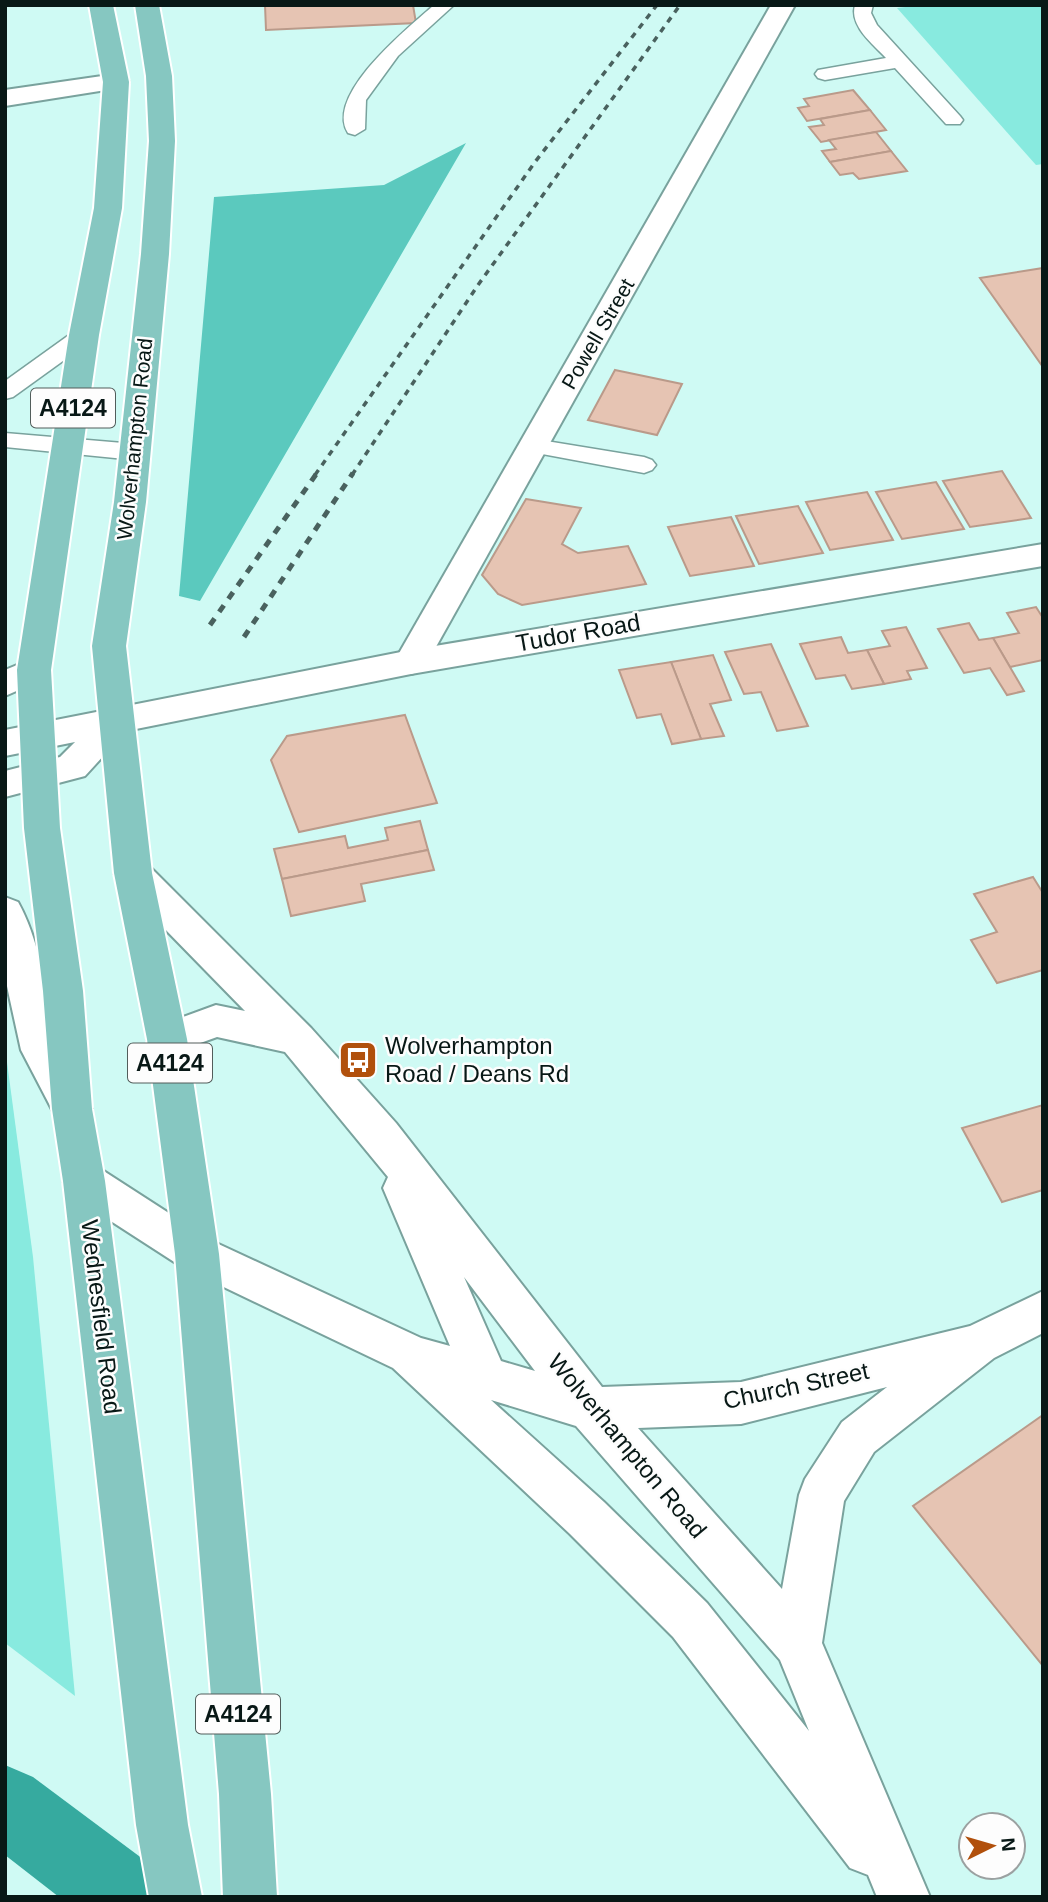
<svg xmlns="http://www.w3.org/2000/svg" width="1048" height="1902" font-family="Helvetica,sans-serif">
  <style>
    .green { fill: #88eadf }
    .forest { fill: #5bc9be }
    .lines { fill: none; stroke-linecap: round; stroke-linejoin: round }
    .canal { fill: #36aa9f; fill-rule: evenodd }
    .building { fill: #e6c4b3; stroke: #ba9a8a; stroke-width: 2 }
    .service-casing { stroke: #79a29d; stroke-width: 3 }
    .minor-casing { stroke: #79a29d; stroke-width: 4 }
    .tertiary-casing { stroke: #79a29d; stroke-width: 4 }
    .primary-casing { stroke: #fff; stroke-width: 4 }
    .service { fill: #fff; fill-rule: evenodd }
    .minor { fill: #fff; fill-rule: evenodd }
    .tertiary { fill: #fff; fill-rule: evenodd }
    .primary { fill: #86c7c1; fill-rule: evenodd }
    .rail-far1 { stroke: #49615e; stroke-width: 3.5; stroke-dasharray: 6 6; stroke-linecap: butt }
    .rail { stroke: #49615e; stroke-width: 5; stroke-dasharray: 8 8; stroke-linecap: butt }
    .labels { text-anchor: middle; stroke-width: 5; stroke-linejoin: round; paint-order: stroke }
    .far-street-label { font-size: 21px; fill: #081816; stroke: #fdfdfd }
    .shield { fill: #fdfdfd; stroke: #525d5b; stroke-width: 2 }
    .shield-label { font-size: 23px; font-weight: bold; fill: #081816 }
    .street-label { font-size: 24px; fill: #081816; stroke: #fdfdfd }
    .poi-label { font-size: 24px; fill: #081816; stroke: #fdfdfd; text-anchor: start }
  </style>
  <rect width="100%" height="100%" fill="#cffaf4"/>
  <!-- green -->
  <g class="green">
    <polygon points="922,5 1043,5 1043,164 1036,165 897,8"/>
    <polygon points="5,1047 33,1257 75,1696 5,1643"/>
  </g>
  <!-- forest -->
  <polygon class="forest" points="466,143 200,601 179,596 214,197 384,185"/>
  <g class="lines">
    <!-- canal -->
    <polygon class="canal" points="5,1765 33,1777 155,1868 167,1897 59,1897 5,1855"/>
  </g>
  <!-- building -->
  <g class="building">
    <polygon points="265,5 413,5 416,23 266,30"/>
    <polygon points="853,90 870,110 807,121 798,108 809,106 804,99"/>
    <polygon points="870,110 886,130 821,142 809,127 824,125 820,119"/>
    <polygon points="876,132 891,151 830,162 822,151 836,149 829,140"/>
    <polygon points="891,151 907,171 859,179 853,173 840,175 830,162"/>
    <polygon points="1043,268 1043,367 980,278"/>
    <polygon points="615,370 682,384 657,435 588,420"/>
    <polygon points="1002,471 1031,518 970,527 943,481"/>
    <polygon points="936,482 964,529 902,539 876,492"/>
    <polygon points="867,492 893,540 830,550 806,502"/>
    <polygon points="526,499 581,508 562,544 578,553 628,546 646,584 522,605 498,594 482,575"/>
    <polygon points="798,506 823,553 759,564 736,516"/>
    <polygon points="731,517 754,566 690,576 668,527"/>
    <polygon points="1036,607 1043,618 1043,660 1010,667 993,638 1019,633 1007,613"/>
    <polygon points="969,623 979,640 993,638 1024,691 1007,695 990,668 964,673 938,629"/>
    <polygon points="906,627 927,668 907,671 911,679 884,684 867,650 890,646 882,631"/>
    <polygon points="841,637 848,653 867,650 884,684 852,689 845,675 816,679 800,644"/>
    <polygon points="771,644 808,726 777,731 761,692 744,694 725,652"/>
    <polygon points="713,655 731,700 710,704 724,736 701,739 671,662"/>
    <polygon points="671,662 701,739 672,744 661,714 637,718 619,670"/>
    <polygon points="405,715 437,803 299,832 271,760 287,736"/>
    <polygon points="420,821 428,850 282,879 274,849 345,836 348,848 388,840 385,828"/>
    <polygon points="428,850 434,870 361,884 365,901 291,916 282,879"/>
    <polygon points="1033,877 1043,893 1043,970 997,983 971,940 997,932 974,894"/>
    <polygon points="1043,1105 1043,1190 1002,1202 962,1128"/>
    <polygon points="1043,1415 1043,1666 913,1506"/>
  </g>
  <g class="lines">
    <!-- service casing -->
    <g class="service-casing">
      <g id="service">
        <path d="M434,5h20l-56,51 -32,44 -1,29 -10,6 -7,-2c-24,-38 61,-106 86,-128z"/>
        <path d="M855,5h18l-2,8 6,12 83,91 3,4 -3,4h-14l-51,-56 -70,12 -7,-2 -3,-4 3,-4 68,-12c-13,-14 -37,-32 -31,-53z"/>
        <polygon points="84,328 95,335 92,340 13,397 5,399 5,381 76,330"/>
        <polygon points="5,433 135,444 143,447 147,452 143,457 135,460 5,447"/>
        <polygon points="534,439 644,457 652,460 656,465 652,470 644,473 526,451 522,446 526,441"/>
      </g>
    </g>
    <!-- minor casing -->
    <g class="minor-casing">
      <g id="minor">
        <polygon points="771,5 795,5 423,670 411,674 399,670 394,662"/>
        <polygon points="116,74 125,77 129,82 125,87 5,106 5,90"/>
      </g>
    </g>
    <!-- tertiary casing -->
    <g class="tertiary-casing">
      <g id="tertiary">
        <polygon points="1043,544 1043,566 411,674 126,731 85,776 5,797 5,771 60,757 75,742 5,756 5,730 411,650"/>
        <polygon points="34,658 46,662 51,670 46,678 5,696 5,670"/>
        <path d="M133,859l13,4 165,165 85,95 206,264 139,-5 229,-56 73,-35v42l-49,25 -120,94 -30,49 -22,142 108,254h-53l-9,-22 -18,-7 -177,-231 -103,-103 -177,-166 -211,-101 -113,-73 -6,-13 6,-13 15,-5 15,5 113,73 209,97 29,8 -67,-158 5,-11 -103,-125 -68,-15 -50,18 -14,-5 -6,-11 6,-11 63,-23 29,6 -125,-128 -6,-10 6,-10zM464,1277l71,94 -34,-10zM887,1387l-45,35 -37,57 -6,16 -17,94 -144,-161 103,-4zM491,1400l85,26 204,234 29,71 -102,-128 -103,-101z"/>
        <path d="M5,897l13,5c25,45 27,96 42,145 7,21 22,42 32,62l-6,12 -14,5 -14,-5 -37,-71 -16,-73z"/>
      </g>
    </g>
    <!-- primary casing -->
    <g class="primary-casing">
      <g id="primary">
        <polygon points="89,5 113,5 129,82 122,208 99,335 51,670 60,828 83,991 92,1109 105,1181 188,1825 202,1897 149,1897 136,1825 63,1181 52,1109 43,991 24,828 17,670 69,335 94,208 103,82"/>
        <polygon points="135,5 159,5 172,76 175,141 169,254 146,502 126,646 152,873 187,1039 219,1254 271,1794 277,1897 223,1897 219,1794 175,1254 147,1039 114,873 92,646 114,502 141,254 149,141 146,76"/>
      </g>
    </g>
    <!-- service -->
    <use href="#service" class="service"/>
    <!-- minor -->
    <use href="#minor" class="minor"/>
    <!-- tertiary -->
    <use href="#tertiary" class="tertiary"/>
    <!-- primary -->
    <use href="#primary" class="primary"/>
    <!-- rail-far1 -->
    <g class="rail-far1">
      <polyline points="315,475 535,162 657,5"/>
      <polyline points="352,475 478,285 680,5"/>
    </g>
    <!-- rail -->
    <g class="rail">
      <polyline points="210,625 317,473"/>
      <polyline points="244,637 353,473"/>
    </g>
  </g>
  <!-- icons -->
  <defs>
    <g id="bus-square" transform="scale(2.0125)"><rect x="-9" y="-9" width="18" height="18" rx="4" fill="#b1500c" stroke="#fdfdfd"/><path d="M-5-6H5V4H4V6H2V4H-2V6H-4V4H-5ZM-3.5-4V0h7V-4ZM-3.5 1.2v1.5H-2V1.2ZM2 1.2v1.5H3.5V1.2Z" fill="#fff"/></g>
  </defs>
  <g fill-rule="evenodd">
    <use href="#bus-square" x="358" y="1060"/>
  </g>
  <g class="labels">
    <!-- far-street labels -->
    <g class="far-street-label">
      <text transform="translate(598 334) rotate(-60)" y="7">Powell Street</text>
      <text transform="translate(135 439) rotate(-84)" y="7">Wolverhampton Road</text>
    </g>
    <!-- shield labels -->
    <g class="shield">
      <rect x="31" y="388.5" width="84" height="39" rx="5"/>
      <rect x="128" y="1043.5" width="84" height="39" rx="5"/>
      <rect x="196" y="1694.5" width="84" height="39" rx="5"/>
    </g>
    <g class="shield-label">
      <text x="73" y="416">A4124</text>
      <text x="170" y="1071">A4124</text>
      <text x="238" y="1722">A4124</text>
    </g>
    <!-- street labels -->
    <g class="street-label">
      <text transform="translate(578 633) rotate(-10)" y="8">Tudor Road</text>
      <text transform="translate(101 1317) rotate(83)" y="8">Wednesfield Road</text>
      <text transform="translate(796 1386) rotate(-12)" y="8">Church Street</text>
      <text transform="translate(627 1446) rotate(50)" y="8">Wolverhampton Road</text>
    </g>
    <!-- poi labels -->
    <g class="poi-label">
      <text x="385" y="1054">Wolverhampton<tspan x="385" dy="28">Road / Deans Rd</tspan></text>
    </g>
  </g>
  <!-- border -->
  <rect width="1048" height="1902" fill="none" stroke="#081816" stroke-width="14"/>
  <!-- north arrow -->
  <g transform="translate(992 1846) rotate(85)"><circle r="33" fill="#fdfdfd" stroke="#9ba1a1" stroke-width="2"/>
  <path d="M0-5L12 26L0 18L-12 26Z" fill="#b1500c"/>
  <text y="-10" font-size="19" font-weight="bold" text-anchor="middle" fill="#081816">N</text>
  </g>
</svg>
